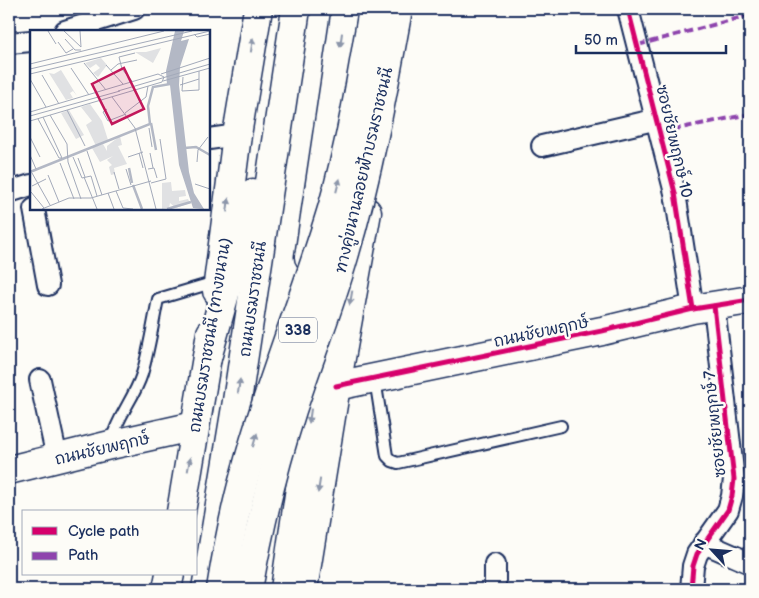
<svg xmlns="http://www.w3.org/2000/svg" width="759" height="598" font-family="'Balsamiq Sans','Playpen Sans Thai',sans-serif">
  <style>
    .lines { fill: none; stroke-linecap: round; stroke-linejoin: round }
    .lane-casing { stroke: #1b2f5e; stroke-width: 14 }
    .street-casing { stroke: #1b2f5e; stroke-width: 24 }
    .secondary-casing { stroke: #1b2f5e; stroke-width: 31 }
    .primary-casing { stroke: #1b2f5e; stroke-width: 31 }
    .lane { stroke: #fdfcf7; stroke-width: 10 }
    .street { stroke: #fdfcf7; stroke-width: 20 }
    .secondary { stroke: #fdfcf7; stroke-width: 28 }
    .primary { stroke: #fdfcf7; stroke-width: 28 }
    .primary-bridge-casing { stroke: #1b2f5e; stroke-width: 31; stroke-linecap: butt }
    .primary-bridge { stroke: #fdfcf7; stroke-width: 28 }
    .quiet { stroke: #8e44ad; stroke-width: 4; stroke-dasharray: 8 4; stroke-linecap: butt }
    .cycleway-casing { stroke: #fdfcf7; stroke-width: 8 }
    .cycleway { stroke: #d6006c; stroke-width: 5 }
    .oneway { fill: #8c96aa }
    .labels { text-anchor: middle; stroke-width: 5; stroke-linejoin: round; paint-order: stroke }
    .shield { fill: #fdfcf7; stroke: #5f6c8c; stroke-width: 1 }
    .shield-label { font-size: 15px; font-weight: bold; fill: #1b2f5e }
    .street-label { font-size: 16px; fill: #1b2f5e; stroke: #fdfcf7 }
    .inset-river { fill: none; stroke: #b3b8c5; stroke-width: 2.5 }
    .inset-road { fill: none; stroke: #a3aaba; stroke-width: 1 }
    .view { fill: #c2185b; fill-opacity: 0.15; stroke: #c2185b; stroke-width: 2.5 }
    .inset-edge { fill: none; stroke: #1b2f5e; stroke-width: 2.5 }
  </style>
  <rect width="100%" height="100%" fill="#fdfcf7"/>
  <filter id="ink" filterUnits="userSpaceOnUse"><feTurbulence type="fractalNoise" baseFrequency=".02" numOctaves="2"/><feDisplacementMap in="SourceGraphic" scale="10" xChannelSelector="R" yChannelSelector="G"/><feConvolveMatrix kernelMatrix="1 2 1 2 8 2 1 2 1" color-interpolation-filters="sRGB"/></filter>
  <g filter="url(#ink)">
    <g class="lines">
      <!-- lane casing -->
      <g class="lane-casing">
        <g id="lane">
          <polyline points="375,379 387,456 392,461 398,463 561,426"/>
          <path d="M111,441c7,-26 23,-42 31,-67 7,-24 11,-50 16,-75l57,-17"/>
        </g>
      </g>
      <!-- street casing -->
      <g class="street-casing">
        <g id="street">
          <polyline points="628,9 675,193 693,309"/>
          <polyline points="65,31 134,9"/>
          <polyline points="9,43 31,41"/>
          <polyline points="209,139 237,135"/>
          <polyline points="542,146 658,119"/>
          <polyline points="9,192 31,185"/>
          <polyline points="34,209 48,285"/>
          <polyline points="40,380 57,458"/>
          <polyline points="704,543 750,563"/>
          <polyline points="495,589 495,564"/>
          <polyline points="691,589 693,566 697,554 728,510 732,496 734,479 714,306"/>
        </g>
      </g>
      <!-- secondary casing -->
      <g class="secondary-casing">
        <g id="secondary">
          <polyline points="217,291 237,135 258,9"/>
          <polyline points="336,386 602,331 693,309 750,300"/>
          <polyline points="9,470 110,445 195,426"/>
          <polyline points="181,512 211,333"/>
          <polyline points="167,589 170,574"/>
          <polyline points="303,589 336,386 367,212"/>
        </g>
      </g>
      <!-- primary casing -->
      <g class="primary-casing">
        <g id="primary">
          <polyline points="309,257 346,9"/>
          <polyline points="207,358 253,193"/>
          <polyline points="206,589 237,401 296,9"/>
          <polyline points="285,589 321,347"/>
        </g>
      </g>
      <!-- lane -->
      <use href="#lane" class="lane"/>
      <!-- street -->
      <use href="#street" class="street"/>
      <!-- secondary -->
      <use href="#secondary" class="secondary"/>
      <!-- primary -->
      <use href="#primary" class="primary"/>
      <!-- primary-bridge casing -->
      <g class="primary-bridge-casing">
        <g id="primary-bridge">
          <path d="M221,589c6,-37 13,-75 23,-111 24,-91 61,-179 88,-269 19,-66 30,-133 41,-200"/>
          <path d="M248,589c11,-61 25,-120 44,-179 17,-52 37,-102 52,-154 24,-81 39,-164 54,-247"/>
        </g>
      </g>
      <!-- primary-bridge -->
      <use href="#primary-bridge" class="primary-bridge"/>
      <!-- quiet -->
      <g class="quiet">
        <polyline points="638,45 750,15"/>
        <polyline points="661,132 750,114"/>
      </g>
      <!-- cycleway casing -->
      <g class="cycleway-casing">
        <g id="cycleway">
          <polyline points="628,9 675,193 693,309"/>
          <polyline points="336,386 602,331 693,309 750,300"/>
          <polyline points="691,589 693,566 697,554 728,510 732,496 734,479 714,306"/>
        </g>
      </g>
      <!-- cycleway -->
      <use href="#cycleway" class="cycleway"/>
    </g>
    <!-- one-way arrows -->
    <defs><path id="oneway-solid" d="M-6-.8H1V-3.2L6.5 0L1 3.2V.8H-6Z" transform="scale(1.25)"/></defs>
    <g class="oneway">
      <use href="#oneway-solid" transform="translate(341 40) rotate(98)"/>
      <use href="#oneway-solid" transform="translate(252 45) rotate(-81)"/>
      <use href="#oneway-solid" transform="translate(338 185) rotate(-76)"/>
      <use href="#oneway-solid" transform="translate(228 205) rotate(-83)"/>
      <use href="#oneway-solid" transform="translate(351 298) rotate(100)"/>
      <use href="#oneway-solid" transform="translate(239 386) rotate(-82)"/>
      <use href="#oneway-solid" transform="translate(310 416) rotate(98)"/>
      <use href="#oneway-solid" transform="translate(255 440) rotate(-73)"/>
      <use href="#oneway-solid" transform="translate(189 464) rotate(-80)"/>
      <use href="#oneway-solid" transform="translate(319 486) rotate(99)"/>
    </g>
  </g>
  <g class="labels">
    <!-- shield labels -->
    <rect class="shield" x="279" y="317.5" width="38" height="25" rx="4"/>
    <g class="shield-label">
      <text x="298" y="335">338</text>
    </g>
    <!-- street labels -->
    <g class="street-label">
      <text transform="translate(675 141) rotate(77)" y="6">ซอยชัยพฤกษ์ 10</text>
      <text transform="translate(363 170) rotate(-77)" y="6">ทางคู่ขนานลอยฟ้าบรมราชชนนี</text>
      <text transform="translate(252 299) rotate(-82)" y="6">ถนนบรมราชชนนี</text>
      <text transform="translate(541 331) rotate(-12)" y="6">ถนนชัยพฤกษ์</text>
      <text transform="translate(209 335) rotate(-81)" y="6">ถนนบรมราชชนนี (ทางขนาน)</text>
      <text transform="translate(714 424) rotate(-96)" y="6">ซอยชัยพฤกษ์ 7</text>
      <text transform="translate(102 448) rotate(-13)" y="6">ถนนชัยพฤกษ์</text>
    </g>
  </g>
  <!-- overview -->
  <g transform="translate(30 30)">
    <rect width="180" height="180" fill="#fdfcf7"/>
    <path d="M131,18l-8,15 -18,-11h11zM71,28l6,7 -9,12 -5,-4 7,-5 -4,-4 -6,4 -5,-5zM31,40l16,26 -4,-5 -3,2 3,5 -7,2 -17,-27 5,1zM60,74l12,17 6,19 -12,6 -10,-21 6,-4 -11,-14zM39,80l15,25 -8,4 -15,-26zM90,106l2,9 -4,1 9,18 -13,4 1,6 -4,1 -2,-8 3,-2 -5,-5 6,-4 -13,6 -8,-14 11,-4 4,7v-5zM141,152l1,9 13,-1 1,6 -7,1v4l9,-2 2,4 -14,5 -6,-5 -1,5 -7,1v-26z" fill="#e0e1e3"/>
    <path d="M145,1h9l-3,10 8,-2 -9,28 -1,18 10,87 5,21 10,16 -11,-1 -14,-43 -9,-80h-3l-1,-14z" fill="#b3b8c5"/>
    <path class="inset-river" d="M121,93l5,27M154,118l12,-1 14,8M99,138l3,15M0,142l120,-48 -2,-18 5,-19 17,-3M103,155l9,24M137,179l24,-7"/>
    <path class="inset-road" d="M18,1l8,13M34,1l17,16M50,1l1,16M164,4l3,3 13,-3M35,9l10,11h6M28,12l8,11 7,-4M54,33l22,27M0,34l134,-33M76,35l17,19M41,38l18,27M0,39l162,-38M81,40l7,-6 19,-4M0,44l180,-43M131,44l49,-16M12,45l17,29M153,47l-1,14 17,-1v-19M0,49l16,28M102,51l-10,-12 -3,-12 16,-4M133,51l47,-13M150,55l19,-6M88,61l92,-27M82,67l23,31 21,81M77,79l-4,3 5,9 18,-7M37,80l18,36M0,82l128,-38 6,3 -2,5 -132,39M95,83l21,-16 2,-11M20,85l17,29 1,18 13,37M0,86l90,-25M13,87l19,41M8,89l21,39h3M119,98l3,19M0,107l10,20M57,121l15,44M109,123l4,15M120,123l3,15M0,125l6,14M43,127l9,21 9,-2 6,20M98,127l15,-5M48,128l7,19M167,132l1,-12 10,-13M30,133l14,36M96,139l5,16M118,139l6,-1 3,10M84,142l5,17M2,143l18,32M18,145l11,27M54,147l13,32M121,153l15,-4 -6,-40M165,154l15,5M2,156l14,-7M86,161l7,17 10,1M1,162l13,16M78,163l6,16M12,179l27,-11h22l60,-17"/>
    <path class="view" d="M94,38l20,41 -32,15 -20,-40z"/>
    <rect width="180" height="180" class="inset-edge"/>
  </g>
  <!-- margin -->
  <rect width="759" height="598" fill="none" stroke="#fdfcf7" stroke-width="30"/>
  <rect x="15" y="15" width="729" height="568" fill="none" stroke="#1b2f5e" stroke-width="2" filter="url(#ink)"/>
  <!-- legend -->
  <rect x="22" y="510" width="175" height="65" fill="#fdfcf7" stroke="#a3aaba"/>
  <rect x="32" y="527" width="25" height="8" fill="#d6006c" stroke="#a3aaba"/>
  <text x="68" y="536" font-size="15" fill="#1b2f5e">Cycle path</text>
  <rect x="32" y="552" width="25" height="8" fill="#8e44ad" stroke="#a3aaba"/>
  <text x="68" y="560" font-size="15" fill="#1b2f5e">Path</text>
  <!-- north arrow -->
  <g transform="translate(712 550) rotate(296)" stroke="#fdfcf7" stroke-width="4" paint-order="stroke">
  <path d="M0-4L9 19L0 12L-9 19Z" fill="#1b2f5e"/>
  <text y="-8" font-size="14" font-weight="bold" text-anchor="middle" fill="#1b2f5e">N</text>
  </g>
  <!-- scale -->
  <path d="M576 45v8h150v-8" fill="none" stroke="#1b2f5e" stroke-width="2.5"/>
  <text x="584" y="45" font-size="15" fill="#1b2f5e" stroke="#fdfcf7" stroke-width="4" paint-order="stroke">50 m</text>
</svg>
